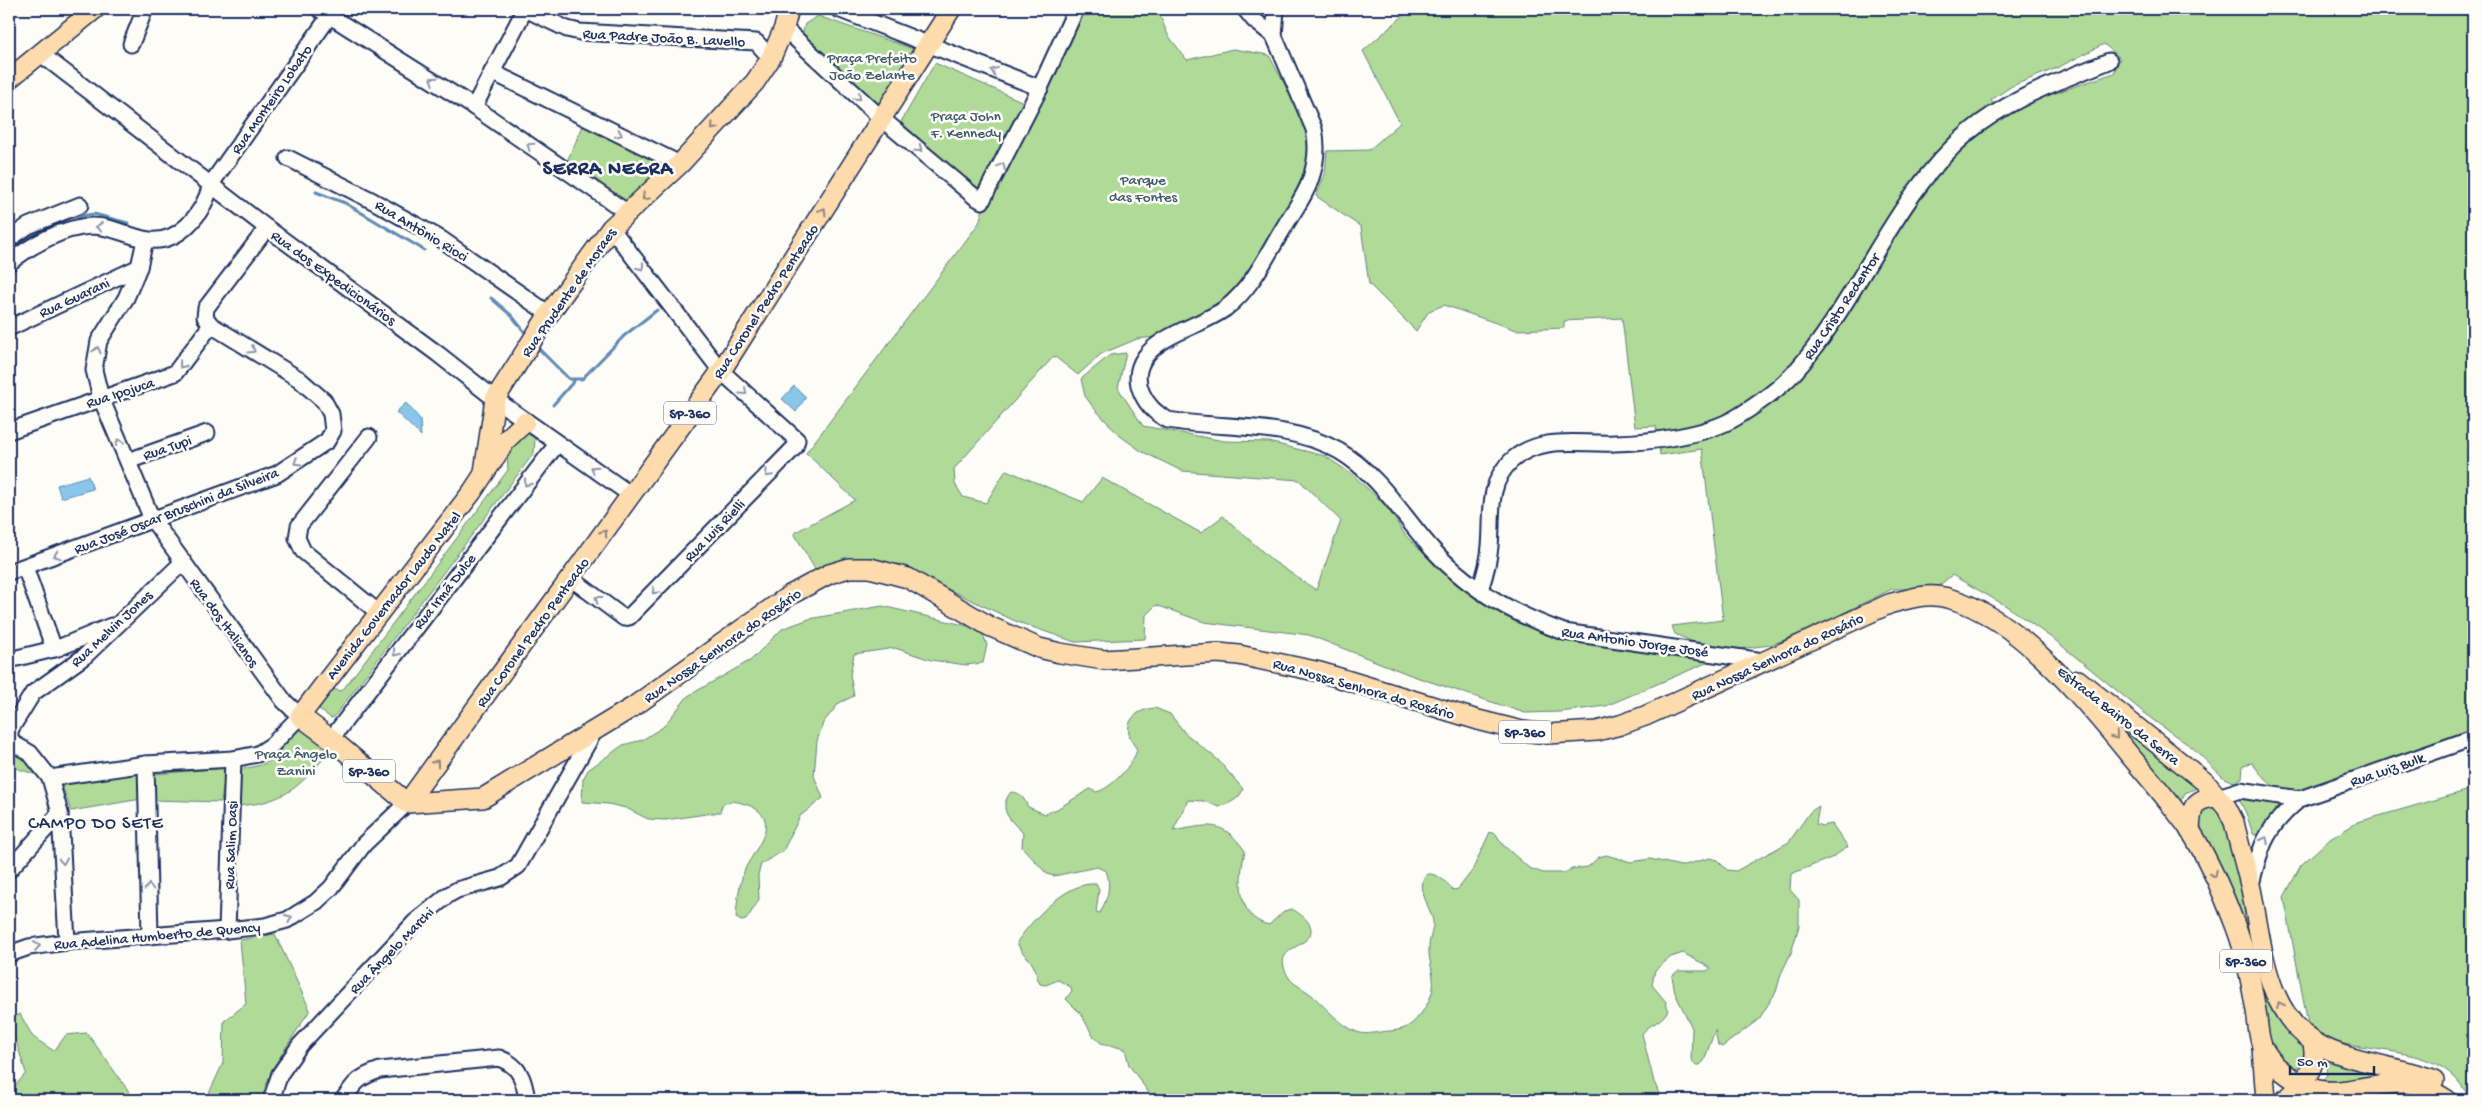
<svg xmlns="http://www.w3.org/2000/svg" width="2482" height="1109" font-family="'Gochi Hand',sans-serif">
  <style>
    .green { fill: #afda97; stroke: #65847a; fill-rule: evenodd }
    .water { fill: #8ac6ea; stroke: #5e8ab2 }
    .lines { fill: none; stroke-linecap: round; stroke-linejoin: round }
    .stream { stroke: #5e8ab2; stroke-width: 3 }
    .minor-casing { stroke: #1b2f5e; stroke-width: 19 }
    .major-casing { stroke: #1b2f5e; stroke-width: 22 }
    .minor { stroke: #fdfcf7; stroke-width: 15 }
    .major { stroke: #fedbac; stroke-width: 19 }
    .oneway { stroke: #8c96aa }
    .oneway2 { stroke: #8c8585 }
    .labels { text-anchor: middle; stroke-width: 5; stroke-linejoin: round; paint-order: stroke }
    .shield { fill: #fdfcf7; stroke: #5f6c8c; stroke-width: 1 }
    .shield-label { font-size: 14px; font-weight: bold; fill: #1b2f5e }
    .street-label { font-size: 15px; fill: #1b2f5e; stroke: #fdfcf7 }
    .park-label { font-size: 15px; fill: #405a6c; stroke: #fdfcf7 }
    .quarter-label { font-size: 18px; letter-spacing: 1px; fill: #1b2f5e; stroke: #fdfcf7 }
    .district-label { font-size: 20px; font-weight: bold; letter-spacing: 1px; fill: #1b2f5e; stroke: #fdfcf7 }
  </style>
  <rect width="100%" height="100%" fill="#fdfcf7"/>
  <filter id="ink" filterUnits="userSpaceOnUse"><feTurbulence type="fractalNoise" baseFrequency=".02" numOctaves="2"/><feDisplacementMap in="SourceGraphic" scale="10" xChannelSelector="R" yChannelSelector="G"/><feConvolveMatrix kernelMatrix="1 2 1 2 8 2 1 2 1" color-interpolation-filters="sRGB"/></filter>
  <g filter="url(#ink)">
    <!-- green -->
    <g class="green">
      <path d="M1079,9h78l11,26 19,25 46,-11 36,6c12,25 31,52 38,79 11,41 -44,112 -65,147l-21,21 -15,9 -51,26 -18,2 -36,15 -23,21 -24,-19 -100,113 1,15 8,13 23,6 20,-33 77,32 19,-24 99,55 22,-17 50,45 43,29 25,-69 -42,-41 -117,-9 -41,-20 -22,-16 -26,-28 -8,-11 -4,-17 29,-24 16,-2 -8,35 25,38 81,15 45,1 56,14 28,19 33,31 20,30 43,42 54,37 38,17 47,10 130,16 -112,48 -46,6 -35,1 -112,-37 -104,-41 -105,-13 -48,-17 -10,10 -1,24 -70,3 -60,-21 -117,-56 -25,-2 -57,8 -22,-38 61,-33 -49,-47 173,-230 5,-18z"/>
      <path d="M1399,9h1074v721l-177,63c-22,-2 -31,-13 -44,-30l-9,2 -1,13 -8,4 -10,-4 -31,-30 -40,-28 -97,-79 -48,-34 -56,-32 -12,10 -19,4h-29l-91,45 -31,11 -39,5 -29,-4 -27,-12 -3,-8 51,-6 -21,-171 -42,6 -4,-29 -21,1 -13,-109 -58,3v7l-48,2 -72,-25 -15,6 -13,20 -47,-47 -8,-57 -45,-31 9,-22 2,-23 42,-1 31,-27 -37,-72 41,-36zM2104,44l16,14 -6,15 -85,29 -27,15 -11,-17 21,-14 45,-18z"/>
      <polygon points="818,16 916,50 878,111 802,36 805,24"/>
      <polygon points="935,63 1028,104 976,191 901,122"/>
      <polygon points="583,126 663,165 627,205 567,161"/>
      <polygon points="527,433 535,438 534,453 334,717 331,718 319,709 331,689 342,691 508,470 507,453 517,436"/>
      <path d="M882,606l99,23 6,16 -4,18 -17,2 -35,-5 -36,-12 -41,6 -4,21 4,21 -15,7 -16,20 -6,18 -3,35 9,22 -23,18 -17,35 -22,13 -3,11 1,25 -13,20 -5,1 -5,-3c1,-16 3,-34 9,-49 10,-21 39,-50 3,-64 -9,-3 -17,-6 -25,-1l-3,8 -55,8 -17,-1 -22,-11 -18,-4 -26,-2 1,-23 5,-9 35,-25 19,-5 21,-13 25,-31 63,-36 31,-31 27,-10z"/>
      <polygon points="2100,706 2188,776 2197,788 2185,793 2180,803"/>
      <path d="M1155,708l15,6 15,19 32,26 26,30c-4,11 -13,14 -24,18l-15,-6 -16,-1 -15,31c35,-6 49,-13 72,20 -6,25 -10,67 24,74l15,-14 8,-2c9,5 26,17 16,29 -11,12 -36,12 -19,40 5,7 17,12 24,18 14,13 27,29 44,36 8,3 15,1 23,0 7,-1 15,-1 22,-3 14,-4 29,-27 31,-41 2,-13 -5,-28 -4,-41 0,-9 5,-18 4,-26 -3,-15 -18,-33 -6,-47 11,-1 19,8 26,16l5,-1 14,-18 18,-39 6,2 7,11 26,23 14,5h21l8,-4 16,-2 11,-10 7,-2 25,7 19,-3 31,7 29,-8 7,2 10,10 9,1 53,-29 21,-30 9,-6 -3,18 6,2 10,-2 16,23 -17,11 -40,16 -1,16 9,10v26l-8,27 -10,21 -5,18 -17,27 -37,28 -4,-2 -3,-15 -11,31 -4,4h-5l-4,-6 1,-31 -17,-35 -3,-17 6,-5h29l4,-3 -28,-15 -12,4 -16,13 -3,15 14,17 2,8c-7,14 -19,13 -26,24l12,48 7,15 -1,3h-506l-25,-35 -4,-16 -24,-6 -8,-7 -12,-22 -15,-15 6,-8 -1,-4 -13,-7 -12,5 -6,-1c-4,-6 -3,-13 -7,-19 -5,-10 -11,-9 -16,-23 15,-22 50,-61 79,-58l3,6 -3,22 4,1c7,-13 12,-28 6,-42l-9,-4 -43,9 -7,-2 -25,-27 1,-14c-13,-13 -26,-24 -12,-41 10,0 13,7 17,15l17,7 12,-5 33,-20 6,3c14,-2 39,-29 41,-43 -17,-20 -7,-39 18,-41z"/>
      <path d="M299,730h6l26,20c-32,37 -45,53 -96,56l3,-36 23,-5 9,-4z"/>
      <polygon points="17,752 40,772 37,775 9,766 9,753"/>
      <polygon points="226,768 221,802 154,800 154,774"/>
      <polygon points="139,771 141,799 71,811 61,783"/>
      <path d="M2473,789v311h-3c-22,-48 -69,-46 -115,-54 -10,-2 -24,-3 -33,-9 -5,-3 -9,-9 -14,-13l-24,-127 17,-32 29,-26 28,-17z"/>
      <polygon points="2240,795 2283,804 2282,808 2260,835 2253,834 2246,813 2238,797"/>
      <polygon points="2207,806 2216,807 2223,812 2268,992 2306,1044 2305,1063 2300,1067 2291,1068 2273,1055 2212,856 2194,816"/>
      <polygon points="275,934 310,1010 271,1071 263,1100 206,1100 223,1063 224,1021 246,1004 240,940"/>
      <polygon points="20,1014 33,1037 54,1051 66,1035 87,1033 135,1100 9,1100 9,1083 15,1086 26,1073 9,1019"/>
      <polygon points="2328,1058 2391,1074 2332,1090 2317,1086 2327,1075"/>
      <polygon points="2393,1086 2437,1100 2384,1100 2389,1090"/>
    </g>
    <!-- water -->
    <g class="water">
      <polygon points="794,386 806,397 796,412 782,399"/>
      <polygon points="406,403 420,419 421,436 396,412"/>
      <polygon points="88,476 93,489 61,498 57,485"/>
      <polygon points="9,493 11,493 16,511 9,513"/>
    </g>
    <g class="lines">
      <!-- stream -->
      <g class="stream">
        <polyline points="316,192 345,203 424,250"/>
        <polyline points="67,218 94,214 128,223"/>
        <polyline points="9,249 49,225"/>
        <polyline points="491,298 512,316 527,335"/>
        <polyline points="539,349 569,379 582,379 625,335 657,310"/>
        <polyline points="553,405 574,381"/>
      </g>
      <!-- minor casing -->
      <g class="minor-casing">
        <g id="minor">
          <polyline points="319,9 474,107 628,213"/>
          <polyline points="525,9 567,29 580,32 756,42 771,58"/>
          <polyline points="838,9 1040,88"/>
          <path d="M1245,9l9,11 20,16 40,93c4,18 2,35 -4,52 -5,15 -16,29 -24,43 -18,29 -33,63 -60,84 -23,17 -65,26 -81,49 -17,24 1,52 23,63 57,10 118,1 171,31 41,24 63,65 94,99 35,38 82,65 131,82l199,29"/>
          <polyline points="784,28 881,118 975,197 982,201 1040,88 1076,9"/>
          <polyline points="1274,36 1276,9"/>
          <polyline points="131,44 145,9"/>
          <polyline points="41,54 267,228 438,354 495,399 631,495"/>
          <polyline points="492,72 680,164"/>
          <polyline points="474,107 525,9"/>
          <polyline points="288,158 373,201 441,239 549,314"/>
          <polyline points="9,239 28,226 80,205"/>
          <path d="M9,263c22,-18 54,-36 83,-37 19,0 34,9 52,13 34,8 60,-26 67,-55l120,-170"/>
          <polyline points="9,328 139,267"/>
          <polyline points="9,431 175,373 211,325"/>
          <polyline points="369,437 299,526 297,538 303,551 379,613"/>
          <polyline points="128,461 207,433"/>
          <polyline points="25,567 54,649"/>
          <polyline points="9,572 277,474 327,441 333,431 331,414 324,401 299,379 211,325 205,317 206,308 267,228"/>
          <polyline points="572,579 624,618 629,617 795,447 797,440 721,371 611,228"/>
          <path d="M1480,590c5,-15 9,-29 10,-44 3,-30 -4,-61 21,-85 29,-27 69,-16 104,-18 36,-1 91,-7 122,-26 21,-13 41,-27 57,-44 66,-74 99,-177 175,-241 40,-34 92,-51 140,-71"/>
          <polyline points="9,660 58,648 111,626"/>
          <polyline points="331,739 557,444"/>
          <polyline points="9,741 30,753 50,778 60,813 67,942"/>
          <polyline points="10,741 10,730 33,693 85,656 182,563"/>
          <polyline points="146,764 150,936"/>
          <polyline points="50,778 146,764 233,759 258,754 272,745 300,716 284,701 152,519 101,398 94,370 99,341 126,298 139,267 145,240"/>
          <polyline points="2218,797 2240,790 2300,799"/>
          <polyline points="9,870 60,813"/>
          <path d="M2251,885c9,-39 16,-59 49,-86l173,-61"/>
          <polyline points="227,930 233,759"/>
          <polyline points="9,954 29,947 67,942 227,930 265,926 287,920 316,902 331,888 364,844 407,803"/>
          <polyline points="271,1100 280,1074 300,1045 415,922 448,895 457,890 500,878 518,866 595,730"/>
          <path d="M343,1100c12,-18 16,-23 37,-30l119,-12c21,8 25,21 28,42"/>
        </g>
      </g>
      <!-- major casing -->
      <g class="major-casing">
        <g id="major">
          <polyline points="9,79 95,9"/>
          <polyline points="484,472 495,399 549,314 611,228 680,164 755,82 771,58 784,28 789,9"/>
          <path d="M2078,680l127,102 22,26 7,14c5,23 12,45 17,67 12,57 14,131 74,159 34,16 74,18 109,32"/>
          <path d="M407,803l76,-5 150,-91 157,-112 39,-21 20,-6h21l38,10 81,48 50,22 21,5 44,7 114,-7 21,2 81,17 158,48 44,11 26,3 49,-3 23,-6 25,-9 244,-112c22,-6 40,-12 62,-5 67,18 138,106 181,159 20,23 40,47 58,72 19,30 33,63 45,95 11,28 16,57 21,86 2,11 2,27 7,37 3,6 8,12 12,17 49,44 70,20 125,18 18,0 32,7 47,17"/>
          <polyline points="407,803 721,371 951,9"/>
          <polyline points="407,803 331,739 300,716 472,492 507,439 525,422"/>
          <path d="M2190,831c1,-22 2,-33 28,-34"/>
          <polyline points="2262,1048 2266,1100"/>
          <path d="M2285,1100c18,-14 35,-36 27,-59"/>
        </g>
      </g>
      <!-- minor -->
      <use href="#minor" class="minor"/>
      <!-- major -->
      <use href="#major" class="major"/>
    </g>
    <!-- one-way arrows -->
    <defs><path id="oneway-chevron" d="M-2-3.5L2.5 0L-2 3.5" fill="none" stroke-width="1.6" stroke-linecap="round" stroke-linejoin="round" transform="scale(1.25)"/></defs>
    <g class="oneway">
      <use href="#oneway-chevron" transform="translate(994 71) rotate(-158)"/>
      <use href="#oneway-chevron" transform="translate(433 80) rotate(-147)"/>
      <use href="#oneway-chevron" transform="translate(858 97) rotate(43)"/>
      <use href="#oneway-chevron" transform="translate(619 134) rotate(26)"/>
      <use href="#oneway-chevron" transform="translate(530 146) rotate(-145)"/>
      <use href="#oneway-chevron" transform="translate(919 149) rotate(39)"/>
      <use href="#oneway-chevron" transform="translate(1002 166) rotate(-64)"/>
      <use href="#oneway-chevron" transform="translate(99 227) rotate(-176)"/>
      <use href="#oneway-chevron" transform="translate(641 267) rotate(52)"/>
      <use href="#oneway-chevron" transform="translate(97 350) rotate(-77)"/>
      <use href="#oneway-chevron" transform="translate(252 350) rotate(32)"/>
      <use href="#oneway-chevron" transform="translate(182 365) rotate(128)"/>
      <use href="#oneway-chevron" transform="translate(744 392) rotate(42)"/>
      <use href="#oneway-chevron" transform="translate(119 442) rotate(-113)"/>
      <use href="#oneway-chevron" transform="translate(297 462) rotate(148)"/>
      <use href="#oneway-chevron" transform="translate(594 469) rotate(-146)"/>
      <use href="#oneway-chevron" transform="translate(768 474) rotate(134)"/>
      <use href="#oneway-chevron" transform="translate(527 483) rotate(128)"/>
      <use href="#oneway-chevron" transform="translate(57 555) rotate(161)"/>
      <use href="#oneway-chevron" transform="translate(655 591) rotate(134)"/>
      <use href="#oneway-chevron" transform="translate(598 599) rotate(-143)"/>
      <use href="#oneway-chevron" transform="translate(396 653) rotate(128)"/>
      <use href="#oneway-chevron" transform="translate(2265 840) rotate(-63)"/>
      <use href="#oneway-chevron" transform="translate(63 861) rotate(87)"/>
      <use href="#oneway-chevron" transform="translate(149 887) rotate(-91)"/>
      <use href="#oneway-chevron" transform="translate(289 918) rotate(-23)"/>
      <use href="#oneway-chevron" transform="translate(37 946) rotate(-8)"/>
    </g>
    <g class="oneway2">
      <use href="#oneway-chevron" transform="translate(714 127) rotate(132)"/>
      <use href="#oneway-chevron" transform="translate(645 197) rotate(137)"/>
      <use href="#oneway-chevron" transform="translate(823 211) rotate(-58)"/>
      <use href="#oneway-chevron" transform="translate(604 533) rotate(-55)"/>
      <use href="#oneway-chevron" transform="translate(2115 736) rotate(51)"/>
      <use href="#oneway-chevron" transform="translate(436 763) rotate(-54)"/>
      <use href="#oneway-chevron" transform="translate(2214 874) rotate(63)"/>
      <use href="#oneway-chevron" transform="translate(2280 1005) rotate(-116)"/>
    </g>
  </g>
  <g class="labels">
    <!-- shield labels -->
    <g class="shield">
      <rect x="664" y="401.5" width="52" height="23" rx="4"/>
      <rect x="1499" y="720.5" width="52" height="23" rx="4"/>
      <rect x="343" y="759.5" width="52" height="23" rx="4"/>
      <rect x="2220" y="949.5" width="52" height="23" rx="4"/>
    </g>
    <g class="shield-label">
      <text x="690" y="418">SP-360</text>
      <text x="1525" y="737">SP-360</text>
      <text x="369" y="776">SP-360</text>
      <text x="2246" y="966">SP-360</text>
    </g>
    <!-- street labels -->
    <g class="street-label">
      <text transform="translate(664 37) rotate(3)" y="5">Rua Padre João B. Lavello</text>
      <text transform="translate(271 99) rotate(-55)" y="5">Rua Monteiro Lobato</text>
      <text transform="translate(422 230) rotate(31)" y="5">Rua Antônio Rioci</text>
      <text transform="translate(334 277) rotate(36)" y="5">Rua dos Expedicionários</text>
      <text transform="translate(568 292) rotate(-55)" y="5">Rua Prudente de Moraes</text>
      <text transform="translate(74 297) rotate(-25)" y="5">Rua Guarani</text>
      <text transform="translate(765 301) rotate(-57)" y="5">Rua Coronel Pedro Penteado</text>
      <text transform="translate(1841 306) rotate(-56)" y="5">Rua Cristo Redentor</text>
      <text transform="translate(120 392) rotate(-18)" y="5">Rua Ipojuca</text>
      <text transform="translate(167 447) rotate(-19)" y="5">Rua Tupi</text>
      <text transform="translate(176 510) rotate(-21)" y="5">Rua José Oscar Bruschini da Silveira</text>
      <text transform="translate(714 530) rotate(-46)" y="5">Rua Luis Rielli</text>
      <text transform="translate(444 591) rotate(-52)" y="5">Rua Irmã Dulce</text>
      <text transform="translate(393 595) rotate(-52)" y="5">Avenida Governador Laudo Natel</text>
      <text transform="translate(225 622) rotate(54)" y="5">Rua dos Italianos</text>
      <text transform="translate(111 628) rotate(-43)" y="5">Rua Melvin Jones</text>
      <text transform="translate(532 632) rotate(-54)" y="5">Rua Coronel Pedro Penteado</text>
      <text transform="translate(1635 641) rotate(8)" y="5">Rua Antonio Jorge José</text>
      <text transform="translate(722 645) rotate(-35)" y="5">Rua Nossa Senhora do Rosário</text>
      <text transform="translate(1777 656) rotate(-25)" y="5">Rua Nossa Senhora do Rosário</text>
      <text transform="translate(1364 688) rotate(16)" y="5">Rua Nossa Senhora do Rosário</text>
      <text transform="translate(2119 715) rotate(38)" y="5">Estrada Bairro da Serra</text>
      <text transform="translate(2387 769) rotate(-19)" y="5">Rua Luiz Bulk</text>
      <text transform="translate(230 845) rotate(-88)" y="5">Rua Salim Oasi</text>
      <text transform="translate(157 935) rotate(-5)" y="5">Rua Adelina Humberto de Quency</text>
      <text transform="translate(391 950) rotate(-46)" y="5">Rua Ângelo Marchi</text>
    </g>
    <!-- park labels -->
    <g class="park-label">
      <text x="872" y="62">Praça Prefeito<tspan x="872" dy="17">João Zelante</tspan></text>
      <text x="966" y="120">Praça John<tspan x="966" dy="17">F. Kennedy</tspan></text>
      <text x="1143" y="184">Parque<tspan x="1143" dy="17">das Fontes</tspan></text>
      <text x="296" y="758">Praça Ângelo<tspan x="296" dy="17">Zanini</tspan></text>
    </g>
    <!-- quarter labels -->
    <g class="quarter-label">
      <text x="96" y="828">CAMPO DO SETE</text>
    </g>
    <!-- district labels -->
    <g class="district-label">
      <text x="608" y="174">SERRA NEGRA</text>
    </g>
  </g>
  <!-- margin -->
  <rect width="2482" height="1109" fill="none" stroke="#fdfcf7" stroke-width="30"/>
  <rect x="15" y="15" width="2452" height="1079" fill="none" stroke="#1b2f5e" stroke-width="2" filter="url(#ink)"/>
  <!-- scale -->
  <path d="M2290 1066v8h84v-8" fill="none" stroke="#1b2f5e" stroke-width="2.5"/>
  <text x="2297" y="1066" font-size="15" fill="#1b2f5e" stroke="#fdfcf7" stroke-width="4" paint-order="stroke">50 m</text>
</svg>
